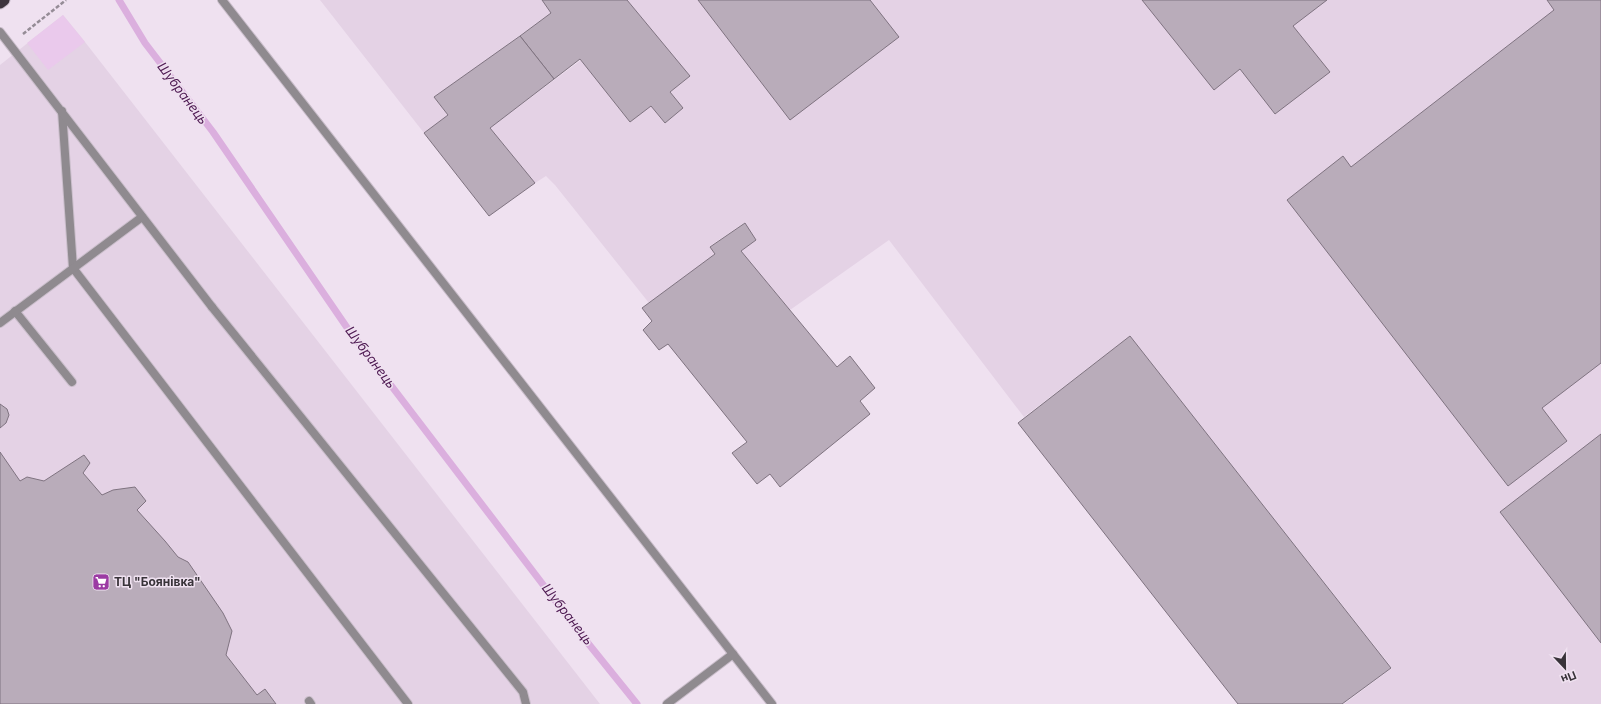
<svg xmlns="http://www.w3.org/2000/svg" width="1601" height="704" font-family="Inter,sans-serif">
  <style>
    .built { fill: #e4d2e5 }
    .green { fill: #eac9ec }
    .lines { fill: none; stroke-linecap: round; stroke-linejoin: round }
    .stream { stroke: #dbafde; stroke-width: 7 }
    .building { fill: #b9acba; stroke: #7f7380 }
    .service-casing { stroke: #cabecb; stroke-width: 10 }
    .minor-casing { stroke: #cabecb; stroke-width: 10 }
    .trunk-casing { stroke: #cabecb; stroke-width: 13 }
    .path { stroke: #958c96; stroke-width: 2.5; stroke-dasharray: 4 2; stroke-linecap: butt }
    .service { stroke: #8f8a8f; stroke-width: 8 }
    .minor { stroke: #8f8a8f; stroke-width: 8 }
    .trunk { stroke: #3d343d; stroke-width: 11 }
    .labels { text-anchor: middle; stroke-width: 3; stroke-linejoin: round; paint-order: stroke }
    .poi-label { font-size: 12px; font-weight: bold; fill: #383339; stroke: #efe1f0; text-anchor: start }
    .water-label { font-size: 13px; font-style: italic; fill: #4d1851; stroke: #efe1f0 }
  </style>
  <rect width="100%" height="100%" fill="#efe1f0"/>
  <!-- built -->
  <g class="built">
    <polygon points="320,0 542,0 551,13 434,97 448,115 424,133"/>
    <polygon points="627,0 1601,0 1601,704 1344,704 1392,668 1130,336 1024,417 889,240 790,310 741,251 756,240 744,223 710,246 715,254 649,303 555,185 546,176 535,183 490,128 581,60 630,122 651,106 665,123 683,108 670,92 690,76"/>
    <polygon points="63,15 85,42 600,704 0,704 0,65"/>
  </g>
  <!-- green -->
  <polygon class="green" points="63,15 85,42 48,70 27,43"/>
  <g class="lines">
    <!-- stream -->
    <polyline class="stream" points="119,0 145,43 213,132 348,329 583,637 637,704"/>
  </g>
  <!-- building -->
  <g class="building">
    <polygon points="542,0 627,0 690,76 670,92 683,108 665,123 651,106 630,122 580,59 554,79 520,36 551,13"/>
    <polygon points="698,0 870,0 899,37 790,120"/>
    <polygon points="1142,0 1327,0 1293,26 1330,72 1275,114 1240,69 1214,90"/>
    <polygon points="1547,0 1601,0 1601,363 1542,408 1567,441 1508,486 1287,200 1343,156 1351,167 1554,10"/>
    <polygon points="520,36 554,79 490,128 535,183 489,216 424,133 448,115 434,97"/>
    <polygon points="745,223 756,240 741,251 837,367 850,356 875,388 860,401 870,414 780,487 770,474 757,484 732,453 747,442 668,344 659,350 643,330 652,321 642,308 715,254 710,247"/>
    <polygon points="1130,336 1391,668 1342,704 1238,704 1018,423"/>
    <polygon points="0,404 7,409 9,415 6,423 0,428"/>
    <polygon points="1601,434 1601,643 1500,512"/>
    <polygon points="0,452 20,481 27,477 44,481 84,455 90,463 83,473 102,495 113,490 135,487 146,501 137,510 165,541 178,557 188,562 223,613 232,631 226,655 257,695 265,689 276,704 0,704"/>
  </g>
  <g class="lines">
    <!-- service casing -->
    <g class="service-casing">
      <g id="service">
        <polyline points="62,111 73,268 408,704"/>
        <polyline points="212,307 523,692 526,704"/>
        <polyline points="15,311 72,382"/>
        <polyline points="0,323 142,217"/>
        <polyline points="309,701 311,704"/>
        <polyline points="667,704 733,654"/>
      </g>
    </g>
    <!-- minor casing -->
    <g class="minor-casing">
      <g id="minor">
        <polyline points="222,0 772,704"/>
        <polyline points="0,32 212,307"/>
      </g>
    </g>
    <!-- trunk casing -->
    <g class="trunk-casing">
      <polyline id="trunk" points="0,3 4,0"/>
    </g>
    <!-- path -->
    <polyline class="path" points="23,34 66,0"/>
    <!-- service -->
    <use href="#service" class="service"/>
    <!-- minor -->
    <use href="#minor" class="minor"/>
    <!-- trunk -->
    <use href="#trunk" class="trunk"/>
  </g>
  <!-- icons -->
  <defs>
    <g id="supermarket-square" transform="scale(0.9)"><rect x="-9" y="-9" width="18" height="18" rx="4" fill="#9b3ba3" stroke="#efe1f0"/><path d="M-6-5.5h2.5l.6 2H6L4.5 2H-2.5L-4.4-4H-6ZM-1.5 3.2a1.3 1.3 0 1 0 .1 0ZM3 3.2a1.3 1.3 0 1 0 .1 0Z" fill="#fff"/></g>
  </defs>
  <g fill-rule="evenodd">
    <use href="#supermarket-square" x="101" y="582"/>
  </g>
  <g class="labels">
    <!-- poi labels -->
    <g class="poi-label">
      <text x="114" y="586">ТЦ "Боянівка"</text>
    </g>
    <!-- water labels -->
    <g class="water-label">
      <text transform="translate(183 93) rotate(53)" y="5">Шубранець</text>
      <text transform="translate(371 357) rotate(53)" y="5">Шубранець</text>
      <text transform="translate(568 614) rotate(52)" y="5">Шубранець</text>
    </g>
  </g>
  <!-- north arrow -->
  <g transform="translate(1565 668) rotate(158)" stroke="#efe1f0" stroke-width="3" paint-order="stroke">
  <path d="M0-3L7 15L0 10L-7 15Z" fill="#383339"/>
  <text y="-6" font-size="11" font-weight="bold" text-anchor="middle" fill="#383339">Пн</text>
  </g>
</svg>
